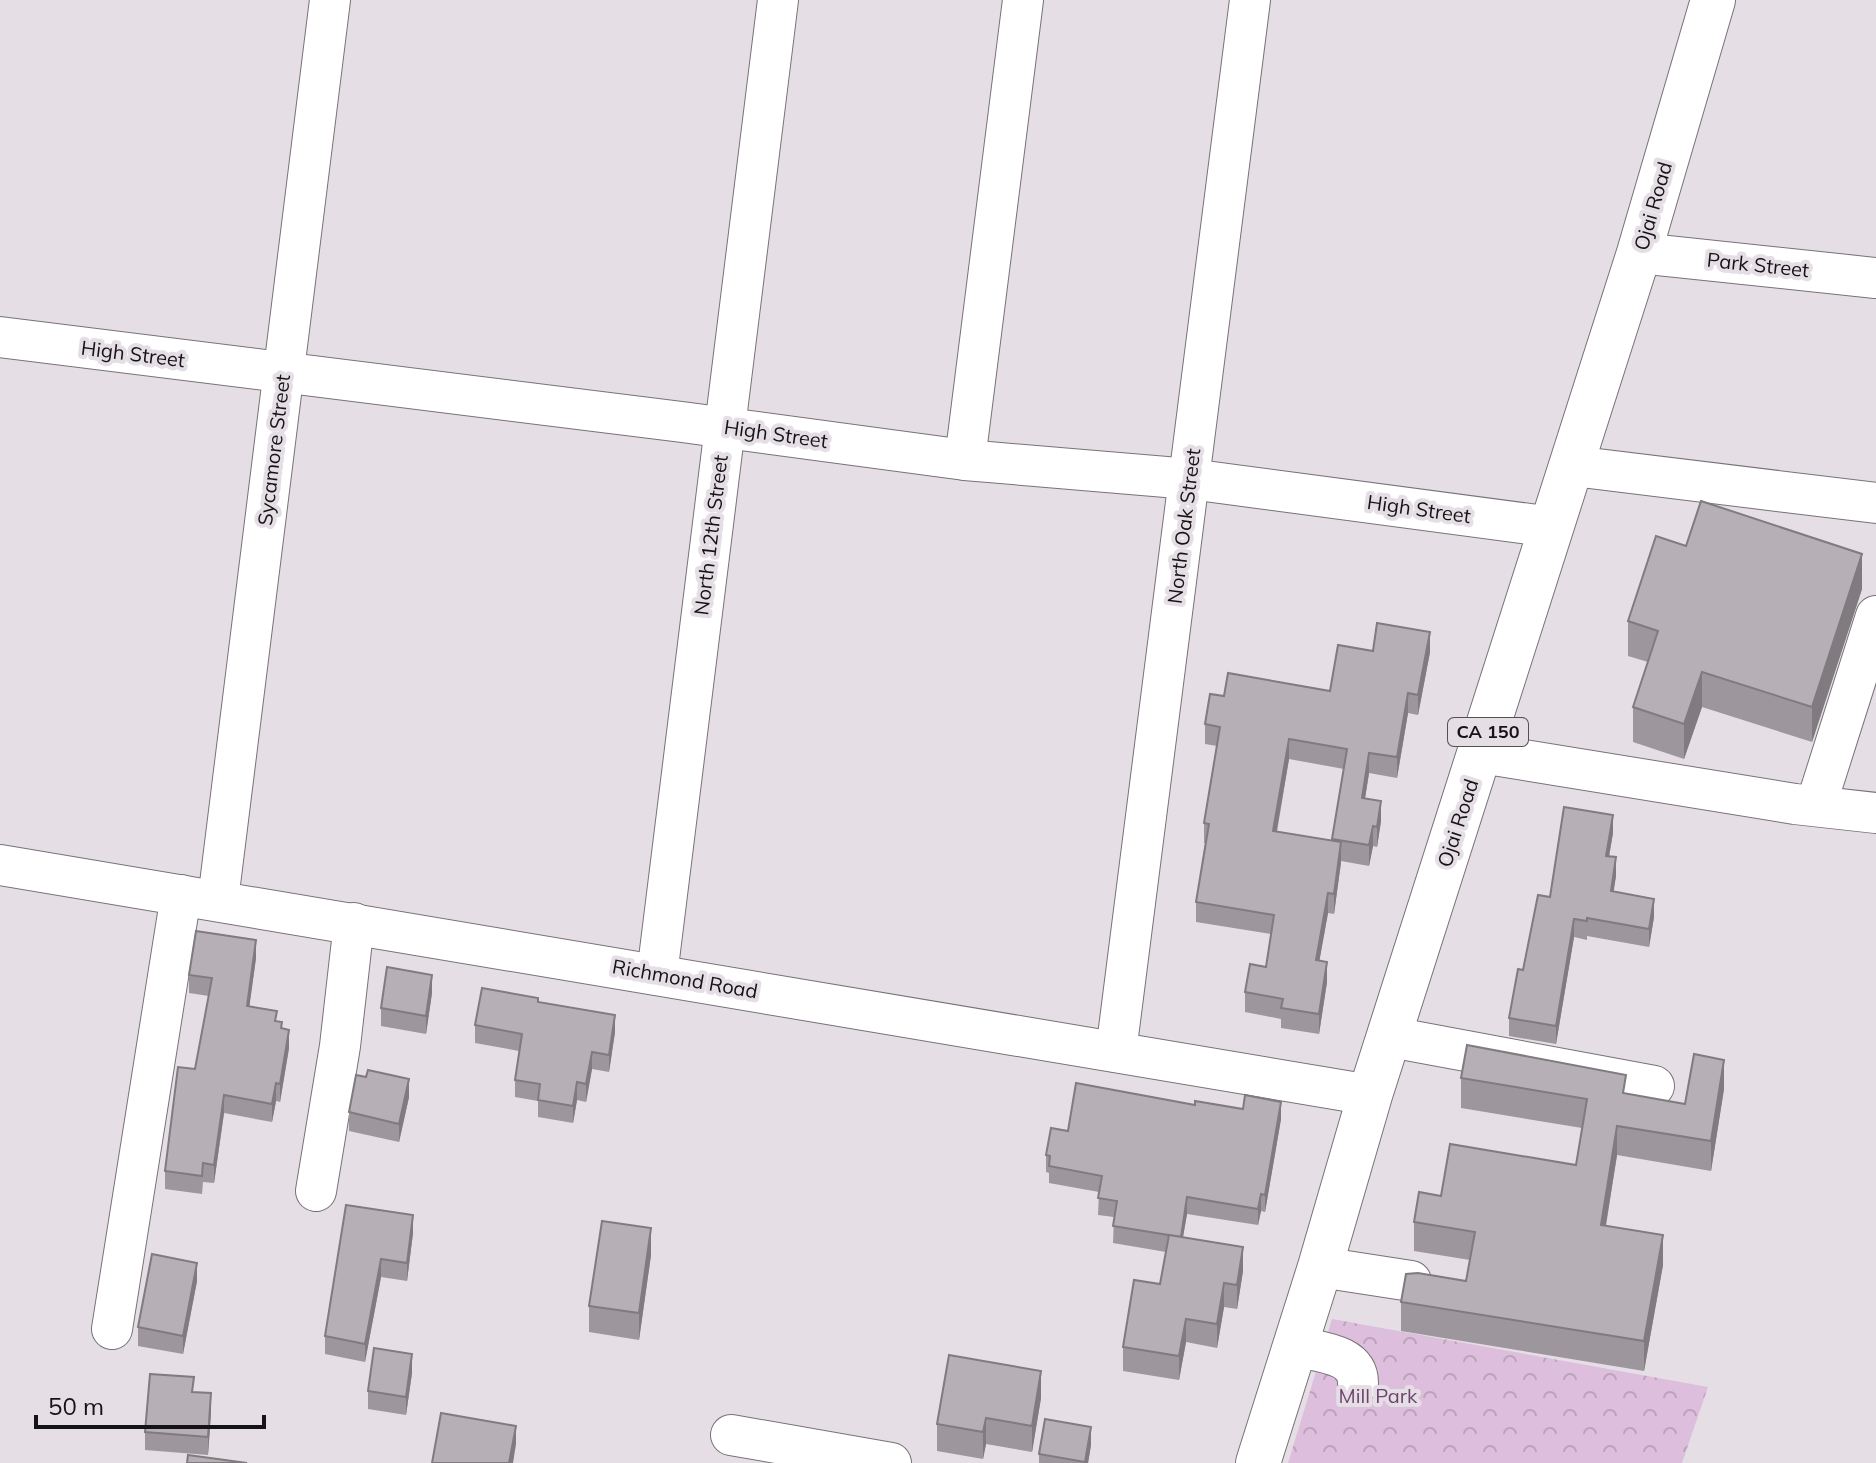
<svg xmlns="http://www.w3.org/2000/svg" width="1876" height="1463" font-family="Mulish,sans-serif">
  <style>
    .park { fill: url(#park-crowns) }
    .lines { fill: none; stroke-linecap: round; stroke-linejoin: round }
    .minor-casing { stroke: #787278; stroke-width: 42 }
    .major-casing { stroke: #787278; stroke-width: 46 }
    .minor { stroke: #fff; stroke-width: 40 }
    .major { stroke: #fff; stroke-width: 44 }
    .wall { fill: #9d979d; fill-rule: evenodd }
    .shaded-wall { fill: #7f7b7f }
    .building { fill: #b6b0b6; stroke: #7f7b7f; stroke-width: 2 }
    .labels { text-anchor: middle; stroke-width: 8; stroke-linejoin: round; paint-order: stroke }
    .shield { fill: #e5dfe5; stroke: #535053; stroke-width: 2 }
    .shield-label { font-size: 18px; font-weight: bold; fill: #151315 }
    .street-label { font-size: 20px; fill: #151315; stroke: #e5dfe5 }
    .park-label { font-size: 20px; fill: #6e446e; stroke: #e5dfe5 }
  </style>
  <defs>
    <pattern id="park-crowns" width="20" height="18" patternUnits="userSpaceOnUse" patternTransform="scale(2)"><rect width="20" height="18" fill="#ddbedc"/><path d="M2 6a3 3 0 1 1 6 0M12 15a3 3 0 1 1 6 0" fill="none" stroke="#bda2bc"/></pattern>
  </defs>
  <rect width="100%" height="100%" fill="#e5dfe5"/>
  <!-- park -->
  <polygon class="park" points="1332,1319 1708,1387 1682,1463 1288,1463"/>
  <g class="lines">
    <!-- minor casing -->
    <g class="minor-casing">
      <g id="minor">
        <polyline points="1639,253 1876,278"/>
        <polyline points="0,337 682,422 965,460 1190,479 1552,527"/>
        <polyline points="965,460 1023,0"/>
        <polyline points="1573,466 1876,503"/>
        <polyline points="1481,753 1795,804 1876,813"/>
        <polyline points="1816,805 1876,616"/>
        <polyline points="0,865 1370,1095"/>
        <polyline points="218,900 330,0"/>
        <polyline points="657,975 778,0"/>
        <polyline points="1391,1037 1654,1086"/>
        <polyline points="1116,1052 1250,0"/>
        <polyline points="316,1191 340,1046 354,923"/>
        <polyline points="1320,1267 1411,1281"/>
        <polyline points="112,1329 181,895"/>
        <path d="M1295,1346c23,6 63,7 63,37"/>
        <polyline points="731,1435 891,1463"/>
      </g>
    </g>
    <!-- major casing -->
    <g class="major-casing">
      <polyline id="major" points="1258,1463 1320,1267 1370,1095 1639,253 1713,0"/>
    </g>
    <!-- minor -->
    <use href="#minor" class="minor"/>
    <!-- major -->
    <use href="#major" class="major"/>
  </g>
  <!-- wall -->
  <g class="wall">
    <polygon points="1686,546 1862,589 1812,742 1702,707 1684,759 1633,742 1633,707 1648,662 1628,656 1628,621"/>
    <path d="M1373,651l57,1 -12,63 -10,-2 -11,65 -28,-5 -4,25 16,23 -4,26 -4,-1 -4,20 -28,-5 -7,53 -6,-1 -9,48 8,21 -8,52 -38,-6v-9l-36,-7v-20l21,-25 5,-33 -75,-12v-20l9,-59h-1v-20l13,-77 -12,-2v-20l19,-28 106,-5zM1289,759l55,10 -12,72 -55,-9z"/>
    <polygon points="1613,833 1609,856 1616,876 1613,892 1654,917 1649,947 1587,936 1587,940 1574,937 1556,1044 1509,1036 1509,1018 1523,970"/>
    <polygon points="256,958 249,1007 277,1022 282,1029 289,1048 280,1102 276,1101 272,1122 224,1113 214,1183 203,1182 202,1194 165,1189 165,1171 195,1069 209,996 189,993 189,975"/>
    <polygon points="432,993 426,1034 381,1026 381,1008"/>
    <polygon points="538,1002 615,1032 609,1072 592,1069 586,1102 577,1100 573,1123 538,1117 538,1101 515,1097 515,1080 519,1051 475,1043 475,1025"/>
    <polygon points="1461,1078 1626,1094 1685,1104 1724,1089 1711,1171 1617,1155 1606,1226 1663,1265 1644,1371 1401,1331 1401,1302 1466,1281 1470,1260 1414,1251 1414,1222 1441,1196 1576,1165 1582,1128 1461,1108"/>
    <polygon points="409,1097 399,1142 349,1131 349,1112"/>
    <polygon points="1195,1105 1281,1119 1265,1212 1261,1211 1258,1225 1187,1214 1183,1237 1243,1271 1237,1309 1224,1307 1217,1348 1186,1342 1179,1380 1123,1371 1123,1347 1160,1284 1166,1252 1113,1243 1114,1217 1098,1215 1099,1192 1049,1183 1049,1173 1046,1172 1046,1155 1068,1131"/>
    <polygon points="346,1205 413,1233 407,1281 381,1277 365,1362 325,1354 325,1336"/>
    <polygon points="651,1255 639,1340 589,1332 589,1306"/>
    <polygon points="197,1281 183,1354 138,1346 138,1327"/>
    <polygon points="412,1373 406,1415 368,1409 368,1391"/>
    <polygon points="194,1392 211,1412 208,1455 145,1450 145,1432"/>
    <polygon points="1041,1398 1032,1452 986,1444 983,1459 937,1451 937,1424"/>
    <polygon points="1091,1445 1088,1463 1039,1463 1039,1454"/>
  </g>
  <!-- shaded-wall -->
  <g class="shaded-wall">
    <polygon points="1862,554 1862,589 1812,742 1812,707"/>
    <polygon points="1430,632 1430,652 1418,715 1418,695"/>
    <polygon points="1702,672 1702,707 1684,759 1684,724"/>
    <polygon points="1408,693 1408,713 1397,778 1397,757"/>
    <polygon points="1289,739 1289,759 1273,851 1273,831"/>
    <polygon points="1369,753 1369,773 1362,818 1362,798"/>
    <polygon points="1381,801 1381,821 1377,847 1377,827"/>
    <polygon points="1613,815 1613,833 1606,874 1606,856"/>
    <polygon points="1373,826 1373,846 1369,866 1369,845"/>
    <polygon points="1341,842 1341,863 1334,914 1334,894"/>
    <polygon points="1616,857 1616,876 1611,909 1611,891"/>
    <polygon points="1328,893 1328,913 1316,980 1316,960"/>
    <polygon points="1654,899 1654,917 1649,947 1649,929"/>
    <polygon points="1574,919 1574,937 1556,1044 1556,1026"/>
    <polygon points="256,940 256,958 247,1024 247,1006"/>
    <polygon points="1327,962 1327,982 1319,1034 1319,1014"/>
    <polygon points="432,975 432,993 426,1034 426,1016"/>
    <polygon points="615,1015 615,1032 609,1072 609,1055"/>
    <polygon points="289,1030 289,1048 280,1102 280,1084"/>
    <polygon points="592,1052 592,1069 586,1102 586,1084"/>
    <polygon points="1724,1060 1724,1089 1711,1171 1711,1141"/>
    <polygon points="409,1079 409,1097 399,1142 399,1124"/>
    <polygon points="577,1082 577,1100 573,1123 573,1106"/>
    <polygon points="276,1083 276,1101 272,1122 272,1104"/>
    <polygon points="224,1095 224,1113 214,1183 214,1165"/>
    <polygon points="1281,1102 1281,1119 1265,1212 1265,1195"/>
    <polygon points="1617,1126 1617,1155 1601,1254 1601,1225"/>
    <polygon points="1261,1194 1261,1211 1258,1225 1258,1209"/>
    <polygon points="1187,1197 1187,1214 1180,1254 1180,1237"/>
    <polygon points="413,1215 413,1233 407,1281 407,1263"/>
    <polygon points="651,1228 651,1255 639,1340 639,1313"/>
    <polygon points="1663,1235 1663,1265 1644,1371 1644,1341"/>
    <polygon points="1243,1247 1243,1271 1237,1309 1237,1285"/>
    <polygon points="381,1259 381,1277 365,1362 365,1344"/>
    <polygon points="197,1263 197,1281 183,1354 183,1336"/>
    <polygon points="1224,1283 1224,1307 1217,1348 1217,1324"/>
    <polygon points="1186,1319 1186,1342 1179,1380 1179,1356"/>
    <polygon points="412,1354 412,1373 406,1415 406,1397"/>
    <polygon points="1041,1371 1041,1398 1032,1452 1032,1426"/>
    <polygon points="211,1393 211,1412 208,1455 208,1437"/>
    <polygon points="986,1418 986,1444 983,1459 983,1432"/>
    <polygon points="516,1426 516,1444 513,1463 509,1463"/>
    <polygon points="1091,1427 1091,1445 1088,1463 1085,1463"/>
  </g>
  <!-- building -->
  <g class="building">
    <polygon points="1701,501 1862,554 1812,707 1702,672 1684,724 1633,707 1658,631 1628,621 1656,536 1686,546"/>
    <polygon points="1377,623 1430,632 1418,695 1408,693 1397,757 1369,753 1362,798 1381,801 1377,827 1373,826 1369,845 1332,839 1347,749 1289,739 1273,831 1341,842 1334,894 1328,893 1316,960 1327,962 1319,1014 1281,1008 1283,999 1245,992 1250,964 1266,967 1274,915 1196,902 1209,824 1204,823 1220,727 1205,724 1210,694 1224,696 1228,673 1330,691 1338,645 1373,651"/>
    <polygon points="1564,807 1613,815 1606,856 1616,857 1611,891 1654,899 1649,929 1587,918 1587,921 1574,919 1556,1026 1509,1018 1518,969 1523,970 1538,895 1550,897"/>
    <polygon points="196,931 256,940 247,1006 277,1011 275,1021 282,1022 281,1028 289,1030 280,1084 276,1083 272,1104 224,1095 214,1165 203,1163 202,1176 165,1171 178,1067 195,1069 212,978 189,975"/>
    <polygon points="387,967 432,975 426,1016 381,1008"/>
    <polygon points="482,988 538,998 538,1002 615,1015 609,1055 592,1052 586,1084 577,1082 573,1106 538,1100 540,1084 515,1080 522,1034 475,1025"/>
    <polygon points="1467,1045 1626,1075 1623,1093 1685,1104 1694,1054 1724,1060 1711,1141 1617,1126 1601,1225 1663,1235 1644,1341 1401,1302 1406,1274 1418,1273 1466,1281 1475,1232 1414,1222 1419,1192 1441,1196 1450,1144 1576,1165 1587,1099 1461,1078"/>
    <polygon points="368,1070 409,1079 399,1124 349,1112 356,1075 366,1077"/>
    <polygon points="1076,1083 1195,1105 1195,1101 1243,1109 1245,1095 1281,1102 1265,1195 1261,1194 1258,1209 1187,1197 1181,1237 1113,1226 1117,1201 1098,1198 1102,1176 1049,1166 1050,1156 1046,1155 1051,1128 1068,1131"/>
    <polygon points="346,1205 413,1215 407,1263 381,1259 365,1344 325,1336"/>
    <polygon points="602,1221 651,1228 639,1313 589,1306"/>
    <polygon points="1169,1235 1243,1247 1237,1285 1224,1283 1217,1324 1186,1319 1179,1356 1123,1347 1134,1280 1160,1284"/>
    <polygon points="152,1254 197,1263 183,1336 138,1327"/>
    <polygon points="374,1348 412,1354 406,1397 368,1391"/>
    <polygon points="949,1355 1041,1371 1032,1426 986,1418 983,1432 937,1424"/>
    <polygon points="150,1374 194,1377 192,1392 211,1393 208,1437 145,1432"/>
    <polygon points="441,1413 516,1426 509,1463 432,1463"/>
    <polygon points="1045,1419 1091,1427 1085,1462 1039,1454"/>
    <polygon points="188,1455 247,1463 187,1463"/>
  </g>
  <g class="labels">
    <!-- shield labels -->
    <rect class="shield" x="1448" y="718" width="80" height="28" rx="6"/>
    <g class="shield-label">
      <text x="1488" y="738">CA 150</text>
    </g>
    <!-- street labels -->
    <g class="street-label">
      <text transform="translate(1653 206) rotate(-74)" y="7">Ojai Road</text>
      <text transform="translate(1758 265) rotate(6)" y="7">Park Street</text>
      <text transform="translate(133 354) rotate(7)" y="7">High Street</text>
      <text transform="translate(776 434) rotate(8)" y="7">High Street</text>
      <text transform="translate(274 450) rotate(-83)" y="7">Sycamore Street</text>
      <text transform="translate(1419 509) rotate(8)" y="7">High Street</text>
      <text transform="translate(1184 526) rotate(-83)" y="7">North Oak Street</text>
      <text transform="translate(711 535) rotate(-83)" y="7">North 12th Street</text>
      <text transform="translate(1458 823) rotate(-72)" y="7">Ojai Road</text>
      <text transform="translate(685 979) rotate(10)" y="7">Richmond Road</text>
    </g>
    <!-- park labels -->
    <g class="park-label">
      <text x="1378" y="1403">Mill Park</text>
    </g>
  </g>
  <!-- scale -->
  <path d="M36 1415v12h228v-12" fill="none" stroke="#151315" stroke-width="4"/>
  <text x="48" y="1415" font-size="24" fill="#151315" stroke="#e5dfe5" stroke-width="6" paint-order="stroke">50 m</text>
</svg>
